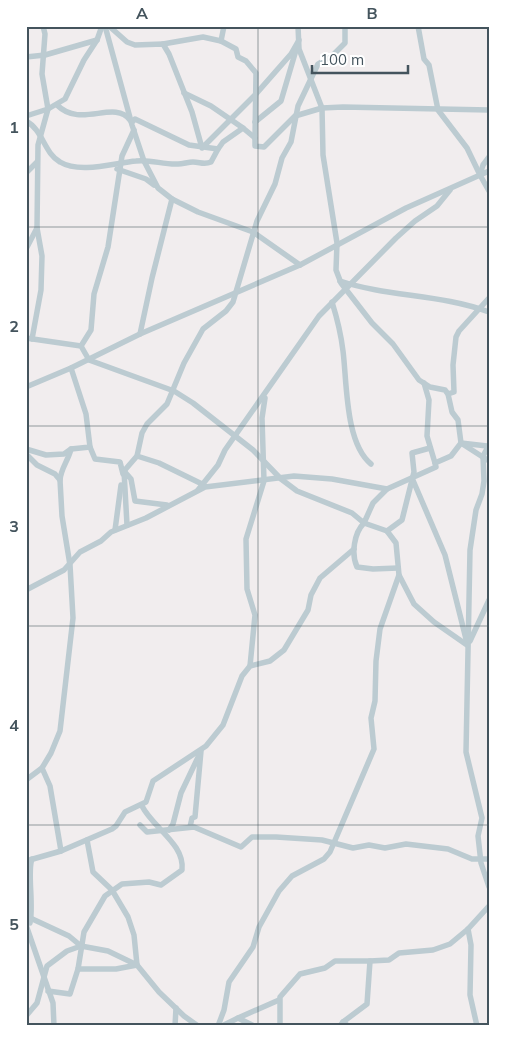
<svg xmlns="http://www.w3.org/2000/svg" width="515" height="1052" font-family="Mulish,sans-serif">
  <style>
    .lines { fill: none; stroke-linecap: round; stroke-linejoin: round }
    .minor { stroke: #bccbd1; stroke-width: 5.5 }
    .grid { fill: none; stroke: #44545d; stroke-width: 1; stroke-opacity: 0.55 }
    .neatline { fill: none; stroke: #44545d; stroke-width: 2 }
    .grid-label { font-size: 16px; text-anchor: middle; font-weight: bold; fill: #44545d }
  </style>
  <rect width="100%" height="100%" fill="#f1edee"/>
  <g class="lines">
    <!-- minor -->
    <g class="minor">
      <polyline points="105,26 132,125 144,161 158,188 172,199 198,212 253,232 300,265"/>
      <polyline points="109,26 127,42 135,45 163,44 169,54 192,112 202,148 256,94 291,54 299,40 281,101 255,122"/>
      <polyline points="224,26 221,41 236,49 238,57 246,61 256,73 255,138"/>
      <polyline points="298,26 299,49 322,108 323,155 337,243 336,270 341,283 372,323 393,344 419,380 430,387 445,390 448,394 452,412 458,420 461,443 489,461"/>
      <polyline points="418,26 424,59 429,65 438,110 467,148 480,175"/>
      <polyline points="163,44 203,37 221,41"/>
      <polyline points="26,57 45,55 97,40"/>
      <polyline points="184,93 211,106 243,128"/>
      <path d="M57,105c24,24 57,-6 73,15"/>
      <polyline points="26,116 48,109 65,99 84,60 97,40 102,26"/>
      <path d="M26,121c17,9 18,32 34,41 20,12 54,1 76,-1 14,-2 28,4 42,3 5,0 10,-2 15,-2 7,0 11,3 18,0l7,-13"/>
      <polyline points="132,122 135,119 189,145 218,149 223,142 243,128 255,138 255,146 264,147 295,116 322,108 343,107 489,110"/>
      <polyline points="489,157 483,165 480,175 489,191"/>
      <polyline points="117,169 146,179 154,185"/>
      <polyline points="26,173 37,162"/>
      <polyline points="26,249 37,228"/>
      <path d="M340,281c48,16 101,13 149,31"/>
      <path d="M332,302c5,16 9,32 11,49 4,31 2,92 28,113"/>
      <polyline points="140,334 152,278 172,199"/>
      <polyline points="26,338 81,346 89,360 174,391 193,403 253,450 281,479 297,491 352,513 364,523 373,503 387,489"/>
      <polyline points="32,339 41,290 42,256 37,228 38,145 48,109 42,74 45,34 43,26"/>
      <polyline points="81,346 91,330 94,294 108,247 122,156 134,130"/>
      <polyline points="424,383 429,400 427,436 435,463"/>
      <polyline points="26,387 71,368 140,334 300,265 406,208 489,171"/>
      <polyline points="448,394 454,392 453,365 456,337 459,331 489,298"/>
      <polyline points="489,445 483,456 484,481 482,494 476,510 470,550 466,752 482,818 478,836 481,863 489,887"/>
      <polyline points="90,447 95,459 120,462 123,474"/>
      <polyline points="26,449 46,455 64,454 71,449 90,447 86,414 71,368"/>
      <polyline points="26,454 37,465 55,474 60,480 62,516 70,565 73,618 60,731 51,753 42,768 26,780"/>
      <polyline points="137,456 159,463 202,484"/>
      <polyline points="124,471 137,456 142,433 147,424 167,404 184,363 203,329 226,311 233,302 257,221 275,184 282,158 291,142 298,106 318,64 333,55 345,43 345,26"/>
      <polyline points="412,478 445,555 466,639"/>
      <path d="M60,480c1,-12 8,-19 11,-31"/>
      <polyline points="198,490 218,465 225,450 319,316 396,238 415,221 437,206 450,190"/>
      <polyline points="127,525 124,471 131,479 135,501 167,505"/>
      <polyline points="115,530 121,485"/>
      <polyline points="387,531 396,543 399,575 414,604 434,622 467,645"/>
      <path d="M398,568l-25,1 -16,-2c-6,-13 -3,-34 7,-44l23,8 15,-11 12,-48 -2,-19 18,-5"/>
      <polyline points="26,590 64,570 80,552 101,541 111,532 146,518 205,487 294,476 332,479 387,489 436,467 435,463 451,456 461,443 487,446"/>
      <polyline points="470,641 489,600"/>
      <polyline points="250,666 255,615 247,589 246,539 264,481 262,418 265,398"/>
      <polyline points="42,768 50,786 61,851"/>
      <polyline points="140,825 147,832 194,827 241,847 252,837 276,837 322,840 353,848 369,845 385,848 406,844 448,849 472,859 489,859"/>
      <polyline points="169,830 173,824 181,793 201,751 195,817 192,818 190,827"/>
      <polyline points="87,840 93,872 112,890 128,917 134,935 137,965"/>
      <polyline points="26,861 61,851 112,829 116,826 125,812 146,802 153,781 206,746 223,725 242,676 250,666 270,661 284,650 308,610 311,595 320,578 354,549"/>
      <polyline points="26,916 69,936 81,946 108,951 137,965 159,992 184,1016 198,1026"/>
      <path d="M30,923c4,-18 -3,-52 2,-64"/>
      <polyline points="26,925 53,1003 54,1026"/>
      <polyline points="468,929 471,945 470,995 477,1026"/>
      <polyline points="370,961 389,960 399,953 433,950 450,944 468,929 489,906"/>
      <polyline points="78,969 116,969 137,965"/>
      <path d="M48,991l22,3 8,-25 6,-37 21,-36 17,-12 27,-2 12,3 21,-15c3,-26 -29,-42 -40,-64"/>
      <polyline points="26,1016 37,1003 47,966 67,951 81,946"/>
      <polyline points="238,1018 279,1000"/>
      <polyline points="175,1026 176,1008"/>
      <polyline points="218,1026 224,1010 229,982 253,947 259,927 279,891 292,876 324,859 330,852 374,749 371,718 375,701 376,661 380,629 399,575"/>
      <polyline points="222,1026 238,1018 254,1026"/>
      <polyline points="280,1026 280,997 300,974 325,968 335,961 370,961 367,1004 343,1022"/>
      <polyline points="340,1026 343,1022 348,1026"/>
    </g>
  </g>
  <!-- grid -->
  <path class="grid" d="M258,26v1000M26,227h463M26,426h463M26,626h463M26,825h463"/>
  <!-- border -->
  <rect width="515" height="1052" fill="none" stroke="#ffffff" stroke-width="55"/>
  <!-- scale -->
  <path d="M312 65v8h96v-8" fill="none" stroke="#44545d" stroke-width="2.5"/>
  <text x="320" y="65" font-size="15" fill="#44545d" stroke="#ffffff" stroke-width="4" paint-order="stroke">100 m</text>
  <rect x="28" y="28" width="460" height="996" class="neatline"/>
  <g class="grid-label">
    <text x="142" y="19">A</text>
    <text x="372" y="19">B</text>
    <text x="14" y="133">1</text>
    <text x="14" y="332">2</text>
    <text x="14" y="532">3</text>
    <text x="14" y="731">4</text>
    <text x="14" y="930">5</text>
  </g>
</svg>
